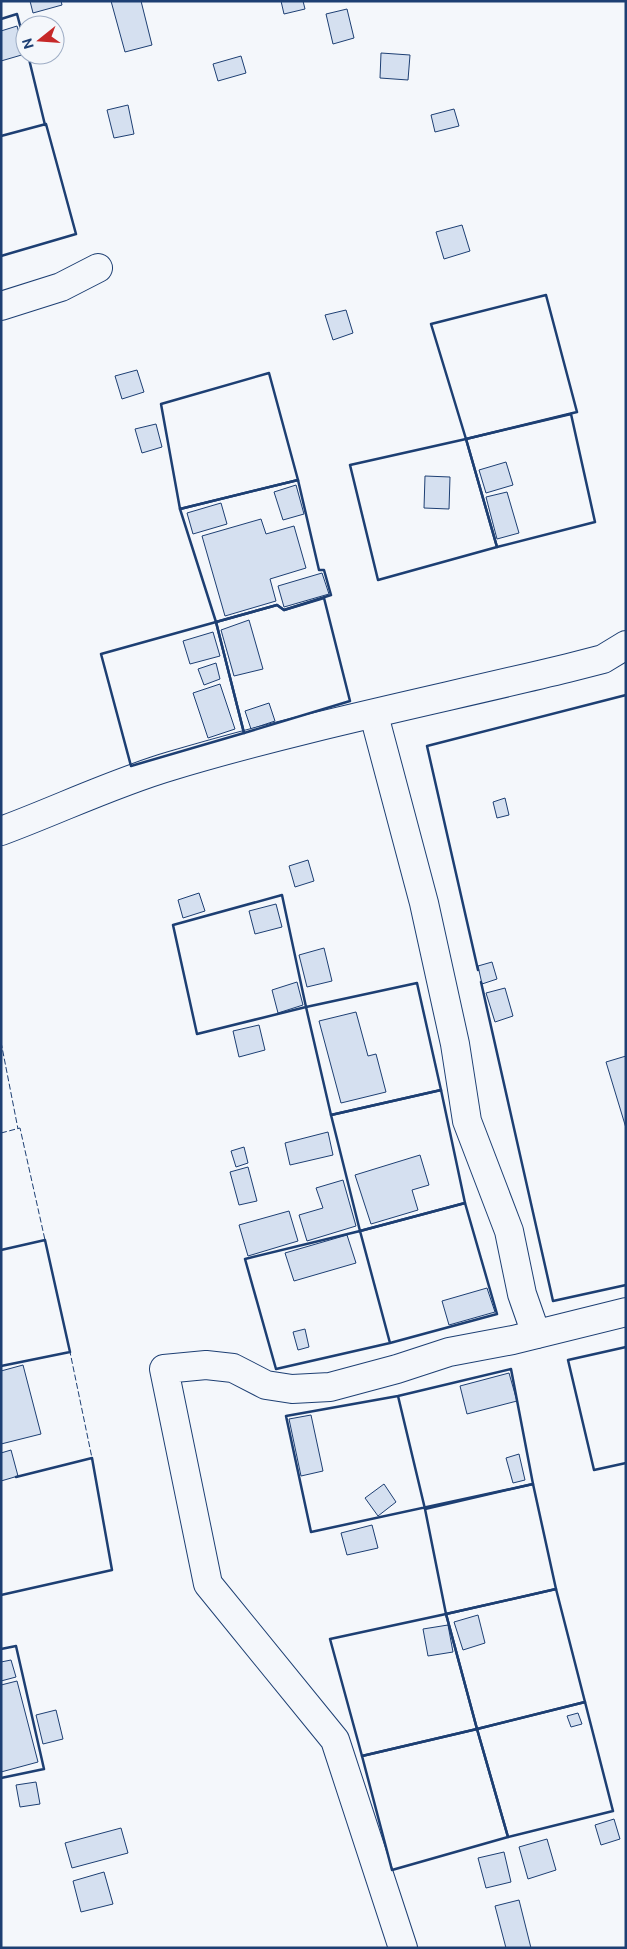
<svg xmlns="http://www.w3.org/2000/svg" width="627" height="1949" font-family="Ubuntu,sans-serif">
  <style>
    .building { fill: #d5e0f0; stroke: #1d3f73 }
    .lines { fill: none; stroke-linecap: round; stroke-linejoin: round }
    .minor-casing { stroke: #1d3f73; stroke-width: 30 }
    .minor { stroke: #f4f7fb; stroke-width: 28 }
    .fence { stroke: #1d3f73; stroke-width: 1; stroke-dasharray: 6 2.5; stroke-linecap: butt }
    .wall { stroke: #1d3f73; stroke-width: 2.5 }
  </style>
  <rect width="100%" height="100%" fill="#f4f7fb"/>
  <!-- building -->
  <g class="building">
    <polygon points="30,1 61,1 62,5 33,13"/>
    <polygon points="111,1 141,1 152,45 125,52"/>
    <polygon points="281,1 303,1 305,9 284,14"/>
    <polygon points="347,9 354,38 333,44 326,14"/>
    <polygon points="17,26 25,54 1,61 1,31"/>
    <polygon points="381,53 410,55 408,80 380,78"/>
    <polygon points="241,56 246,73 218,81 213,64"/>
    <polygon points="128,105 134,134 114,138 107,110"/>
    <polygon points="454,109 459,126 435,132 431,115"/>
    <polygon points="462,225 470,251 444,259 436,232"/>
    <polygon points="346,310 353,333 333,340 325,315"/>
    <polygon points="137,370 144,392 122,399 115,376"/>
    <polygon points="156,424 162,447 142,453 135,429"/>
    <polygon points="506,462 513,485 486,493 479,470"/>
    <polygon points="425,476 450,477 449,509 424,508"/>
    <polygon points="296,485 304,514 283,520 274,492"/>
    <polygon points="507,492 519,533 497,539 486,497"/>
    <polygon points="221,503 227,524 193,534 187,513"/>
    <polygon points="261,519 266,534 294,526 306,568 270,579 276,601 225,616 202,536"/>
    <polygon points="322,573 329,594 284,607 278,586"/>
    <polygon points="249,620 263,669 234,676 221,630"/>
    <polygon points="213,632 220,656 190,664 183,641"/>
    <polygon points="216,663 220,679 204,685 198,669"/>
    <polygon points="220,684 235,729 208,738 193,693"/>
    <polygon points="269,703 275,721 251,729 245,711"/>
    <polygon points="505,798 509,815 497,818 493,802"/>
    <polygon points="308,860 314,881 295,887 289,866"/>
    <polygon points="199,893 205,911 183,918 178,900"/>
    <polygon points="276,904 282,927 255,934 249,911"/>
    <polygon points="324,948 332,981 307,987 299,955"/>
    <polygon points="492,962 497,979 482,984 478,966"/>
    <polygon points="297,982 303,1005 278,1013 272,990"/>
    <polygon points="505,988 513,1016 495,1022 486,993"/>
    <polygon points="356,1012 368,1056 376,1054 386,1092 341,1103 319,1021"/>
    <polygon points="259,1025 265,1050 239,1057 233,1031"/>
    <polygon points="626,1056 626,1128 606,1062"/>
    <polygon points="328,1132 333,1155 290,1165 285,1143"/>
    <polygon points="244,1147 248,1163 236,1167 231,1151"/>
    <polygon points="420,1155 429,1185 412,1190 418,1210 371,1224 355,1175"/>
    <polygon points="248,1167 257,1201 239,1205 230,1172"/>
    <polygon points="343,1180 356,1226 307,1241 299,1215 323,1208 316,1188"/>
    <polygon points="289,1211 298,1241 248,1256 239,1225"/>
    <polygon points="347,1235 356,1263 294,1281 285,1253"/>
    <polygon points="487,1288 495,1312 449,1325 442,1301"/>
    <polygon points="305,1329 309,1347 298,1350 293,1332"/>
    <polygon points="23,1365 41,1434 1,1444 1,1371"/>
    <polygon points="509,1373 517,1401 467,1414 460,1386"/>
    <polygon points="311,1415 323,1471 301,1476 289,1419"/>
    <polygon points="11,1450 18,1476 1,1481 1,1453"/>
    <polygon points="519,1454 525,1480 513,1483 506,1458"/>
    <polygon points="384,1484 396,1502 378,1516 365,1498"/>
    <polygon points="372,1525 378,1548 347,1555 341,1533"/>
    <polygon points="478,1615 485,1643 463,1650 454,1622"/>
    <polygon points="448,1625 453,1652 428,1656 423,1629"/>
    <polygon points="11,1660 16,1677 1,1681 1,1662"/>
    <polygon points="17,1681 38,1762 1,1772 1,1685"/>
    <polygon points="56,1710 63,1739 43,1744 36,1715"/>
    <polygon points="578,1713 582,1724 571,1727 567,1716"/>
    <polygon points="36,1782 40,1804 20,1807 16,1785"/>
    <polygon points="614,1819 620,1839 601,1845 595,1825"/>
    <polygon points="121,1828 128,1853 72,1868 65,1843"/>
    <polygon points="547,1839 556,1870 528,1879 519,1847"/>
    <polygon points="504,1852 511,1882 486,1888 478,1858"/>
    <polygon points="104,1872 113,1904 81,1912 73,1881"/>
    <polygon points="519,1900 531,1948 506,1948 495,1906"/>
  </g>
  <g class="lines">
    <!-- minor casing -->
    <g class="minor-casing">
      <g id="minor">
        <polyline points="1,306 61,287 98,268"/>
        <polyline points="374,715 424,903 455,1044 467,1121 509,1231 522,1294 536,1334"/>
        <path d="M1,831c57,-21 112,-48 170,-65 130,-39 265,-66 397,-98l35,-9 23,-14"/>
        <polyline points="403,1948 335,1740 208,1584 164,1369 206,1365 233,1368 266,1385 292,1389 330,1387 397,1369 449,1352 513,1340 626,1312"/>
      </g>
    </g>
    <!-- minor -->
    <use href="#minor" class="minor"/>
    <!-- fence -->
    <g class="fence">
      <polyline points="1,1042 18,1129"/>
      <polyline points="1,1133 20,1128 45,1240 1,1250"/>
      <polyline points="1,1366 70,1352 92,1458 16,1477"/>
    </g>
    <!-- wall -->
    <g class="wall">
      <polyline points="1,19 17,14 25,44"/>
      <polyline points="28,55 45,125"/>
      <polyline points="1,136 46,124 76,234 1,256"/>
      <polygon points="546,295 577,412 466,439 431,324"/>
      <polygon points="269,373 298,480 180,509 161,404"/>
      <polygon points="571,414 595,522 497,547 466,439"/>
      <polygon points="466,439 497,547 378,580 350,465"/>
      <polygon points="298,480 319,570 324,570 331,595 284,610 277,605 216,622 180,509"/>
      <polygon points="324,598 350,701 244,733 216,622 277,605 284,610"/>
      <polygon points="216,622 244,733 131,766 101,654"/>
      <polygon points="282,895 306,1007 197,1034 173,925"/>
      <polyline points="478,970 427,746 626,695"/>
      <polyline points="481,982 553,1301 626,1285"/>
      <polygon points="417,983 441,1090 331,1115 306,1007"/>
      <polygon points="441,1090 465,1203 360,1231 331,1115"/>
      <polyline points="1,1250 45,1240 70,1352 1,1366"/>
      <polyline points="390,1343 360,1231 245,1259 276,1369 390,1343 497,1314 465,1203 360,1231 390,1343"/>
      <polyline points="626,1347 568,1360 594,1470 626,1463"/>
      <polygon points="533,1484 556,1589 446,1614 425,1509"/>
      <polyline points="425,1509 398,1396 511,1369 533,1484 311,1532 286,1416 398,1396 425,1509"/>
      <polygon points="556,1589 585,1702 477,1729 446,1614"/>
      <polyline points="1,1595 112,1570 92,1458 16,1477"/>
      <polygon points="446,1614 477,1729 362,1756 330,1639"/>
      <polyline points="1,1649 16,1646 44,1769 1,1778"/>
      <polygon points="585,1702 613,1811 508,1837 477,1729"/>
      <polygon points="477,1729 508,1837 392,1870 362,1756"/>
    </g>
  </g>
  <!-- border -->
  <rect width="627" height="1949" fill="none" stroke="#1d3f73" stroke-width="5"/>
  <!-- north arrow -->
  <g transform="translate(40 40) rotate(253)"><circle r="24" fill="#f4f7fb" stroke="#9eadc5"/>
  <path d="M0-4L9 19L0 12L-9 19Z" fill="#c62828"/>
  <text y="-8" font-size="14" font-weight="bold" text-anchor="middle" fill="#1d3f73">N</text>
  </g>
</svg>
